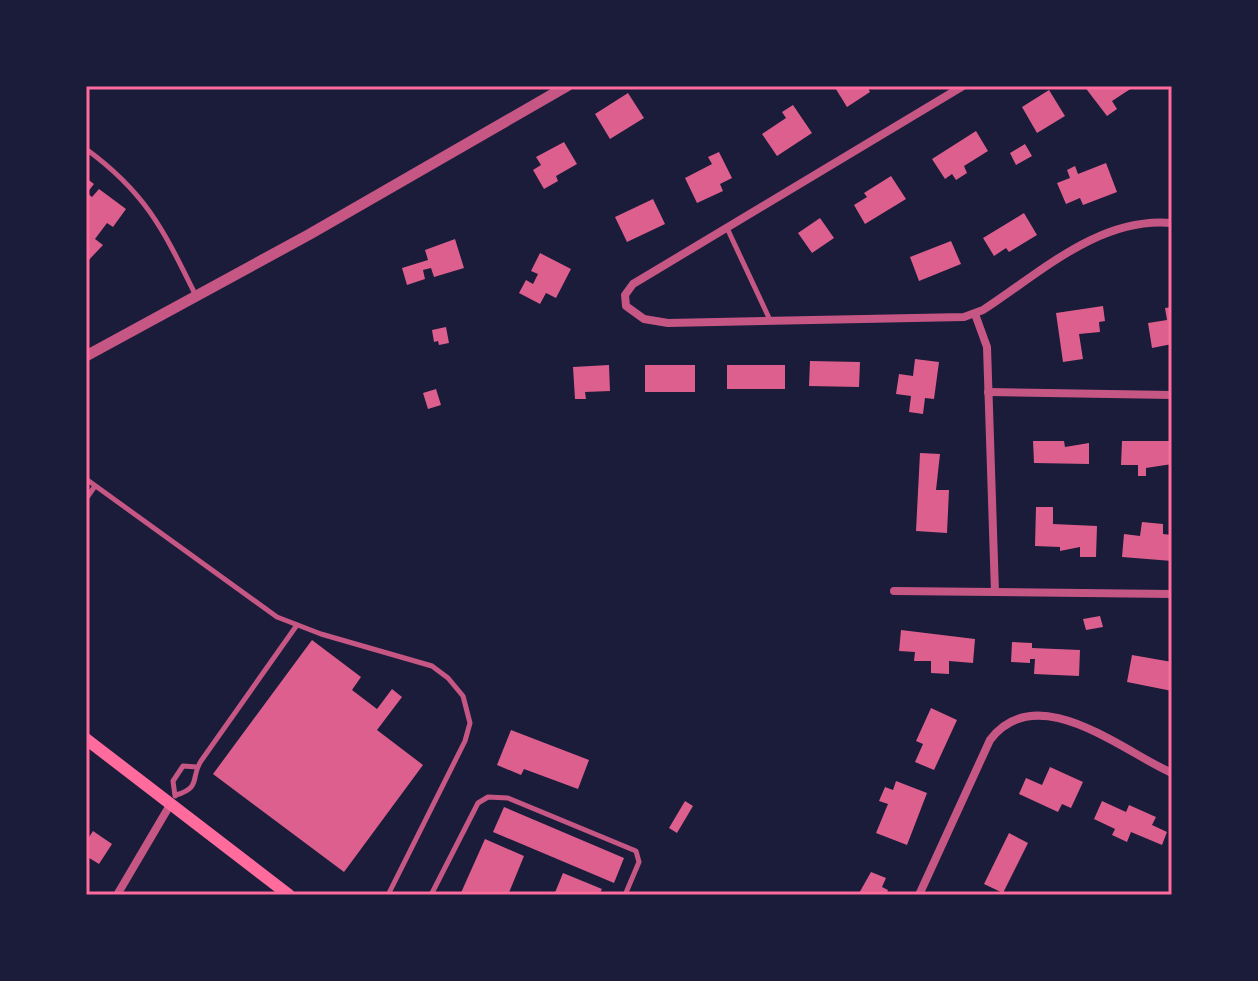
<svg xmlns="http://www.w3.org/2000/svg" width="1258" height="981" font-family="'Archivo Narrow',sans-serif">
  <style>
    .building { fill: #dd5f8e }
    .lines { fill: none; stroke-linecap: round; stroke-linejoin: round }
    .service { stroke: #c65784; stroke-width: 5 }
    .minor { stroke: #c65784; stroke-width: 8 }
    .tertiary { stroke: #c65784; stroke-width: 11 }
    .secondary { stroke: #ff6b9d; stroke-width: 12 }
    .neatline { fill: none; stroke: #ff6b9d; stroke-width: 3 }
  </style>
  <rect width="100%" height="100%" fill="#1b1b3a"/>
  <!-- building -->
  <g class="building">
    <polygon points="834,86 867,86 870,92 847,107"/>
    <polygon points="1084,86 1135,86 1112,101 1117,109 1107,116"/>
    <polygon points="1049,90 1065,116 1037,133 1022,107"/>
    <polygon points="628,93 644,118 610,139 595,114"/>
    <polygon points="793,105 812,133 777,156 762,134 786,118 782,112"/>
    <polygon points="976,131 988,151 964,166 967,173 956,180 952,174 945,179 932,159"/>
    <polygon points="564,142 577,164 556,176 558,181 544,189 533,170 541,165 536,157"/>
    <polygon points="1025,144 1032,156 1016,165 1010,153"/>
    <polygon points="719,152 732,178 720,184 723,191 697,203 685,178 712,164 708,157"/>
    <polygon points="1106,163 1117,192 1083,205 1080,198 1066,204 1057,183 1070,178 1067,170 1075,166 1078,174"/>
    <polygon points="891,176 906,199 865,224 854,205 867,197 864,193"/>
    <polygon points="86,178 94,184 87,193 92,197 99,189 126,209 113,227 107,223 95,239 103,245 86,263"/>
    <polygon points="653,199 665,224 627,242 615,217"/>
    <polygon points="1024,213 1037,235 1009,252 1006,248 994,256 983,238"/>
    <polygon points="820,218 834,238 812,253 798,233"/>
    <polygon points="455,239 464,268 434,277 431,268 423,270 425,279 407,285 402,268 428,260 425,250"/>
    <polygon points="951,241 961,264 919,281 910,257"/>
    <polygon points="540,253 571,269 556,298 546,293 540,304 519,293 526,280 533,284 538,274 531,271"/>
    <polygon points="1103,306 1105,321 1099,322 1100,332 1079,334 1083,359 1063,362 1056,313"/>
    <polygon points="1172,307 1172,344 1152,348 1148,323 1167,320 1165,308"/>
    <polygon points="446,327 449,343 439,345 438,341 434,342 432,330"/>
    <polygon points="915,359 939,362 934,399 925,398 923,414 909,412 911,396 896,394 899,374 913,376"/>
    <polygon points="810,361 860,362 859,387 809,386"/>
    <polygon points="609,365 610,391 585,392 586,399 575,399 573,367"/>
    <rect x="645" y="365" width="50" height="27"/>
    <rect x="727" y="365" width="58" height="24"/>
    <polygon points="436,389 441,405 428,409 423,393"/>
    <polygon points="1033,441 1064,441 1065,447 1089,443 1089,464 1034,463"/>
    <polygon points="1122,441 1172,441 1172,464 1146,468 1146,476 1138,476 1138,465 1121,465"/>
    <polygon points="920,453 940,454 936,490 949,490 947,533 916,531"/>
    <polygon points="1036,507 1053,507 1053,524 1097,526 1096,557 1080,557 1080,547 1060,551 1060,547 1035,546"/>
    <polygon points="1142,522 1163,524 1163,534 1172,535 1172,561 1122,557 1124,534 1140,536"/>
    <polygon points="1100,616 1103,627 1086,630 1083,619"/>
    <polygon points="901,630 975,639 973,663 949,661 949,674 931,673 931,661 914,661 915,652 899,651"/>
    <polygon points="312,640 361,677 352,690 377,709 392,689 402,697 377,730 423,765 344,872 213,774"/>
    <polygon points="1012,642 1032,643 1032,648 1080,650 1079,676 1034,674 1035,659 1030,659 1030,663 1011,662"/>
    <polygon points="1132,655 1172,662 1172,691 1127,682"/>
    <polygon points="931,708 957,720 934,770 915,762 923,744 916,741"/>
    <polygon points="511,730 589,760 578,789 524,769 521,775 497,765"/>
    <polygon points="1050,767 1083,782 1071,808 1062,804 1058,812 1019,794 1026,778 1042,785"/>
    <polygon points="896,781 927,793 907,845 876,833 888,804 879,801 885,787 893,790"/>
    <polygon points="685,801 693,806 677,833 669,828"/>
    <polygon points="1102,801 1126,812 1129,805 1156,817 1152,825 1167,832 1162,845 1131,832 1127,842 1112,835 1115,829 1094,819"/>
    <polygon points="504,807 624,858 614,883 493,832"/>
    <polygon points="93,831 112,844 99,864 86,856 86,842"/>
    <polygon points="1009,833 1028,843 1003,893 984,884"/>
    <polygon points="485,839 524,856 508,895 460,895"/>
    <polygon points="871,872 886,878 882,887 888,890 886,895 858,895"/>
    <polygon points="563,873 602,889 599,895 554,895"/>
  </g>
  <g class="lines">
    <!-- service -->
    <g class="service">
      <path d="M86,149c60,44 77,80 109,145"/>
      <polyline points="727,228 770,320"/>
      <polyline points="86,479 277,617 321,634 432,666 448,678 463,696 470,723 465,741 388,895"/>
      <polyline points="86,499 95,486"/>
      <path d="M176,795c26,-8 14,-17 25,-34l96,-136"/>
      <polyline points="175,796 173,781 183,766 197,767"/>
      <polyline points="431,895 478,803 488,797 508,798 636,851 639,862 625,895"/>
    </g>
    <!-- minor -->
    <g class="minor">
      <path d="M963,86l-330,198 -8,11 1,11 18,13 24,4 296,-6 19,-7c57,-37 117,-94 189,-87"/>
      <polyline points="975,314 987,347 995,592"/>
      <polyline points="988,392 1172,395"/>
      <polyline points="894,591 1172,594"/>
      <polyline points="117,895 170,805"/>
      <path d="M919,895l71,-155c47,-62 132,11 182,33"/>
    </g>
    <!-- tertiary -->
    <polyline class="tertiary" points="86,356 310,234 567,86"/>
    <!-- secondary -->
    <polyline class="secondary" points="86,739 289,895"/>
  </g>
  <!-- border -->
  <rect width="1258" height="981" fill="none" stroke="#1b1b3a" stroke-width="176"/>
  <rect x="88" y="88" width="1082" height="805" class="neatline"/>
</svg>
